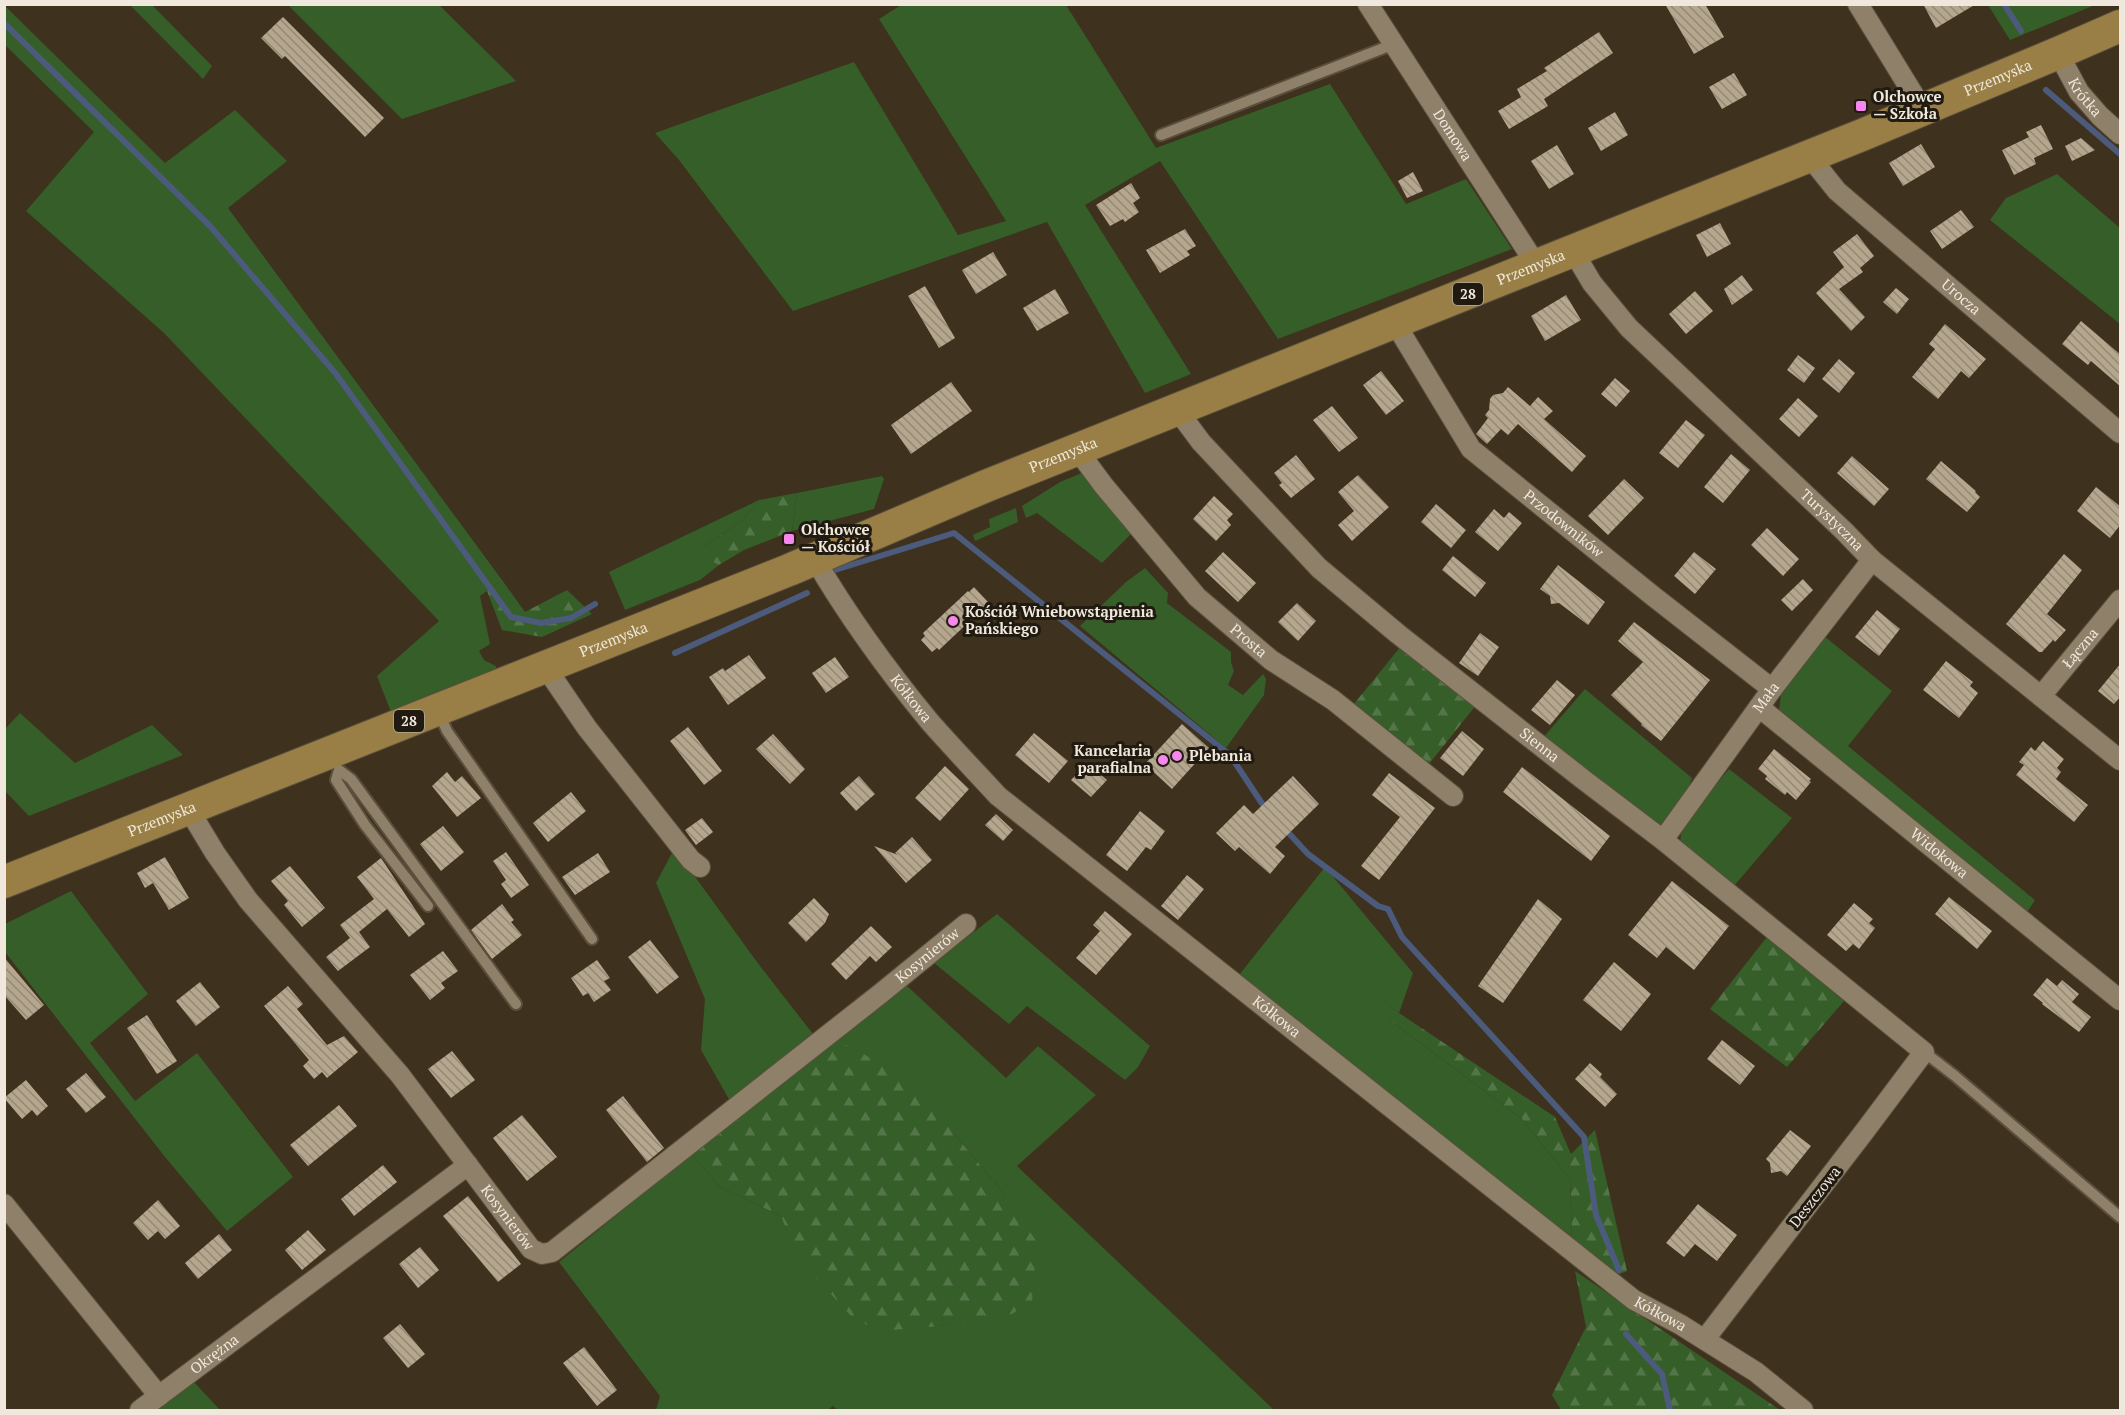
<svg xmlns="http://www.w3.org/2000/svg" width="2125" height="1415" font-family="'PT Serif',serif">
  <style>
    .green { fill: #355e29 }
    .forest { fill: url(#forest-firs) }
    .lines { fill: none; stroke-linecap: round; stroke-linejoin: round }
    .stream { stroke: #4c5b7c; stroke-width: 6 }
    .building { fill: url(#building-back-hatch) }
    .service-casing { stroke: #5a4f3d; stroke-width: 14 }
    .minor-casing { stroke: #5a4f3d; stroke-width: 22 }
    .primary-casing { stroke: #5a4f3d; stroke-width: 34 }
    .service { stroke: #8e8069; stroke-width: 10 }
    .minor { stroke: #8e8069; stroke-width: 20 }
    .primary { stroke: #997f46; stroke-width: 32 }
    .poi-dot { fill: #f688ed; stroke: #201a11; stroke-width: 2 }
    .labels { text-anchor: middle; stroke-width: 6; stroke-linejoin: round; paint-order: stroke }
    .shield { fill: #201a11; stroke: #b2aa9f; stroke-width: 1.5 }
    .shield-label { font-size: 14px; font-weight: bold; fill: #f0e8dc }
    .street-label { font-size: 15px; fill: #f0e8dc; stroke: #201a11 }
    .poi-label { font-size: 15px; font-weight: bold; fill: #f0e8dc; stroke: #201a11; text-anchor: start }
  </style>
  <defs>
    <pattern id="forest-firs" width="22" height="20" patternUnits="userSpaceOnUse" patternTransform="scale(1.5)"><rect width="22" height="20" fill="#355e29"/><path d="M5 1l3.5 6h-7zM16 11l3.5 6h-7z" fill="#537547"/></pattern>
    <pattern id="building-back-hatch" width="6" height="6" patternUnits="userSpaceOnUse" patternTransform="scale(1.5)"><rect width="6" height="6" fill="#b5a68e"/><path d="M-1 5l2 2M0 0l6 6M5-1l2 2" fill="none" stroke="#948977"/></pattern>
  </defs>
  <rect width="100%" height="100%" fill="#3e311d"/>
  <!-- green -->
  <g class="green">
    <polygon points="4,5 165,163 235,110 287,161 228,208 502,580 480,596 490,644 479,651 484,660 496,666 496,670 391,712 377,676 439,621 164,333 26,211 94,132 5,45"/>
    <polygon points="130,5 152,5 212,66 203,79"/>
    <polygon points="288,5 439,5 516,81 402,119"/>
    <polygon points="901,5 1066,5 1156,148 1330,84 1406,204 1466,179 1512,249 1278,339 1160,161 1085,205 1191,374 1145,393 1047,222 793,311 679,160 655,133 854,62 958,235 1006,221 879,19"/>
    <polygon points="1988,5 2095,5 2010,40"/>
    <polygon points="2057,174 2120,228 2120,324 1990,220 2006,198"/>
    <polygon points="1082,473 1132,533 1102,563 1037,513 1026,518 1022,506 1060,482"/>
    <polygon points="882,476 884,479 874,509 792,531 797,493"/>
    <polygon points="759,500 742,521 706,545 705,558 719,565 700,580 625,610 609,572"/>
    <polygon points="1016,508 1018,522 975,541 973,535 990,527 989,519"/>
    <polygon points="1145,568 1168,593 1167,603 1231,652 1231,662 1234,671 1228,685 1243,695 1263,674 1266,679 1264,695 1226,748 1080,626 1126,582"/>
    <polygon points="1824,636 1892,691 1848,746 2035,900 2026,914 1779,710 1781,695"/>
    <polygon points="1585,689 1692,778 1686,795 1660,829 1542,739"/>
    <polygon points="20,713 75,763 152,725 183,755 29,816 5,791 5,729"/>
    <polygon points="1729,769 1792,818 1734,886 1680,843 1682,826"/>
    <polygon points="673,851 693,874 760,966 813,1034 730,1101 701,1050 705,999 656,883"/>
    <polygon points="1325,867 1413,973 1399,1013 1382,999 1391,1021 1522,1119 1570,1179 1572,1239 1239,975"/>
    <polygon points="71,891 148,994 90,1043 135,1101 197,1053 293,1177 227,1231 165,1157 5,952 5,924"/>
    <polygon points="997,914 1150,1046 1138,1067 1125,1080 1027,1006 1009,1024 934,963"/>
    <polygon points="906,985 1006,1078 1038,1046 1096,1095 1017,1166 1274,1410 1091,1410 1089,1409 1087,1410 837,1410 833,1406 828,1410 656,1410 660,1396 559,1262 692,1154 720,1187 781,1216 798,1257 940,1326 1012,1314 1036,1242 997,1185 955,1135 826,1046"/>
    <polygon points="194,1382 220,1410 155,1410"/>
  </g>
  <!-- forest -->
  <g class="forest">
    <polygon points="797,493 792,531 744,550 719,565 704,558 706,545 742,521 759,500"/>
    <polygon points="502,580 525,612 567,590 592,614 542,637 502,630 487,591"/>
    <polygon points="1402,645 1477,704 1429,764 1353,705"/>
    <polygon points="1767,937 1844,1001 1787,1067 1710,1009"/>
    <polygon points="1380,997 1399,1013 1555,1117 1571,1154 1595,1130 1627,1271 1615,1276 1572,1239 1570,1179 1522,1119 1391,1021"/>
    <polygon points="847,1045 885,1066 928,1094 955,1135 997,1185 1037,1242 1032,1301 1012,1314 995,1318 940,1326 879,1331 852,1317 797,1257 781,1216 720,1187 692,1154 826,1046"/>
    <polygon points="1575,1271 1780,1410 1561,1410 1552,1395 1586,1327"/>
  </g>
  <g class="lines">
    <!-- stream -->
    <g class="stream">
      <polyline points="2004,4 2021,31"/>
      <polyline points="4,23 210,226 336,374 511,617 541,623 571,618 595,604"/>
      <polyline points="2046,90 2120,154"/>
      <polyline points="835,570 954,533 1230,755 1261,802 1268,810"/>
      <polyline points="675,653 807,593"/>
      <polyline points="1285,829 1308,854 1378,906 1388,909 1402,937 1584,1137 1596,1215 1619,1270"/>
      <polyline points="1626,1334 1662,1374 1670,1410"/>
    </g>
  </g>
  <!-- building -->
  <g class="building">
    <polygon points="1665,4 1705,4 1724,37 1694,54"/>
    <polygon points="1923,4 1976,4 1936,28"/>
    <polygon points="283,17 384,118 365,137 285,56 282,59 261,38"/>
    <polygon points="1599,32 1613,53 1544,99 1548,106 1509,129 1498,111 1521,97 1517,89 1547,71 1544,68"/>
    <polygon points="1734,73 1747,95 1722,109 1709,87"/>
    <polygon points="1615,112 1628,135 1601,151 1588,128"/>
    <polygon points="2041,125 2053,149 2034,158 2036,164 2014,175 2002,150 2029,137 2026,132"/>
    <polygon points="2081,138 2095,150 2072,161 2065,146"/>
    <polygon points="1921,144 1935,167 1903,186 1889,163"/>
    <polygon points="1557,145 1574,174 1549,189 1531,161"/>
    <polygon points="1413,172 1423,191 1407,198 1398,181"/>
    <polygon points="1131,183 1140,198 1133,203 1139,212 1125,222 1123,219 1110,226 1096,205"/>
    <polygon points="1961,210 1974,227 1942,249 1930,231"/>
    <polygon points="1720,223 1731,244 1707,257 1696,235"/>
    <polygon points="1185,229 1196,246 1187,251 1190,255 1160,273 1146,250"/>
    <polygon points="1857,234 1874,256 1860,268 1863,272 1839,289 1865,317 1851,331 1816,293 1844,267 1833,252"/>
    <polygon points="993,252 1007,275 976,294 962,270"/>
    <polygon points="1742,275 1753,290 1732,305 1724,289"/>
    <polygon points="925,286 955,338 939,348 908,296"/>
    <polygon points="1896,288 1909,299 1897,314 1883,302"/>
    <polygon points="1055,289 1069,313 1037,331 1023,308"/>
    <polygon points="1695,291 1713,311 1686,334 1669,314"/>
    <polygon points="1566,295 1581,320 1545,341 1531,316"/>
    <polygon points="2081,321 2121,355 2121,387 2091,361 2088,365 2062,344"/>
    <polygon points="1945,324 1986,359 1969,378 1961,371 1938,399 1912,377 1935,349 1929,344"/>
    <polygon points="1798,355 1815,368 1804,383 1787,370"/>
    <polygon points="1839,359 1855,373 1839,393 1822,379"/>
    <polygon points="1381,371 1404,401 1386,415 1363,385"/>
    <polygon points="1615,378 1630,391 1616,407 1601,394"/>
    <polygon points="951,382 972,411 911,454 891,425"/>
    <polygon points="1508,387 1530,406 1538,397 1553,411 1544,419 1586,456 1572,472 1518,424 1508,435 1501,429 1487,444 1476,434 1488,418 1485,415 1489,410 1490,399 1493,395 1503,393"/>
    <polygon points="1798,398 1818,416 1799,437 1779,419"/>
    <polygon points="1332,406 1358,438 1339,452 1313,420"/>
    <polygon points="1686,420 1705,435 1678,468 1659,453"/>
    <polygon points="1731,454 1750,470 1723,503 1704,487"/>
    <polygon points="1296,455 1315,479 1291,498 1279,485 1282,483 1274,473"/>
    <polygon points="1852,456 1889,489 1874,506 1837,473"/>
    <polygon points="1941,461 1976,491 1975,492 1980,497 1967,512 1926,479"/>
    <polygon points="1358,475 1389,507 1352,541 1338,525 1354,511 1338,492"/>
    <polygon points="1624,479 1644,498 1608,535 1588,516"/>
    <polygon points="2096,487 2121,507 2121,524 2110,538 2077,511"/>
    <polygon points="1214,496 1233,514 1227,520 1231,525 1216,541 1193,519"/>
    <polygon points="1436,504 1466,530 1451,548 1421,522"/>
    <polygon points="1494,509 1504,518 1509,512 1522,523 1498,551 1475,532"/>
    <polygon points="1767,528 1799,559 1783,576 1751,545"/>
    <polygon points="1223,552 1256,583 1238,602 1205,571"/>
    <polygon points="1694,552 1716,569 1695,594 1674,576"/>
    <polygon points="2064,554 2082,570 2047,614 2066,630 2055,642 2053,640 2042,652 2039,652 2006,624"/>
    <polygon points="1453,556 1486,583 1475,597 1442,570"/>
    <polygon points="1558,565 1605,602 1588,625 1559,603 1551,604 1550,596 1540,589"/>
    <polygon points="1803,579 1813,590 1792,611 1781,600"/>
    <polygon points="974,587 989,603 939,650 937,648 932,652 921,640 925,636 923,633 968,591 969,592"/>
    <polygon points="1297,603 1316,621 1298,641 1278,622"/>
    <polygon points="1877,610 1900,629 1879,656 1855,637"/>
    <polygon points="1634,622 1710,680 1661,741 1641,725 1642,724 1611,695 1643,662 1618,641"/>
    <polygon points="1480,633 1499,647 1478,676 1459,663"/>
    <polygon points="749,655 766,678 728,705 709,677 723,668 725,671"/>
    <polygon points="835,657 849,677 826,693 812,673"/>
    <polygon points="1946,661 1973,682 1970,686 1978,693 1959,718 1923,690"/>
    <polygon points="2121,663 2121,696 2114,704 2098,691"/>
    <polygon points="1557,680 1575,695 1550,725 1531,710"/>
    <polygon points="1182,724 1209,748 1172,789 1145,764"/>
    <polygon points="688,727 722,771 704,785 670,741"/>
    <polygon points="1462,731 1484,749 1463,776 1440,758"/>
    <polygon points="1034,733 1068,761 1049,783 1015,755"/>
    <polygon points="773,734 805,769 790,784 756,749"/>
    <polygon points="2043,741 2064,759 2057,768 2061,772 2056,779 2088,805 2074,822 2016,775 2024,765 2019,762 2031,747 2035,751"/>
    <polygon points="1774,749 1811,779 1809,781 1811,782 1796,800 1787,792 1785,795 1765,779 1767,776 1758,769"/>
    <polygon points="1087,763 1107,780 1091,797 1071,780"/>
    <polygon points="945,766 969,789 940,821 915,798"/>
    <polygon points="1522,767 1610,836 1591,861 1503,792"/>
    <polygon points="447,772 455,782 462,776 481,798 457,817 432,786"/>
    <polygon points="1389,773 1435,808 1379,880 1361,866 1400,817 1372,795"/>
    <polygon points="859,776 875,794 856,811 840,793"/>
    <polygon points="1293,776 1319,804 1275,847 1285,856 1270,874 1239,847 1235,851 1216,833 1244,805 1253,814"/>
    <polygon points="571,792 586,811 548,842 533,823"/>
    <polygon points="1140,811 1165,831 1151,850 1146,847 1127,871 1106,855"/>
    <polygon points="996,814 1013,830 1003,841 985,825"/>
    <polygon points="702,818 713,832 696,845 685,830"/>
    <polygon points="443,826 464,852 441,871 420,844"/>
    <polygon points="912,837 932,860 906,883 874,846 898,855 895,853"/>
    <polygon points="506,852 529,885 511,898 501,884 506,880 493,861"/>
    <polygon points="598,853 610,872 575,895 562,877"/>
    <polygon points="165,857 189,898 169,910 153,883 145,888 137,873"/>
    <polygon points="381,858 425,924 409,937 387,909 359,932 370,947 338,971 326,957 350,938 340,925 374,899 357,877"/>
    <polygon points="290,866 325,908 302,927 284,905 288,901 271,881"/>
    <polygon points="1187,875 1204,889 1178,920 1161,906"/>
    <polygon points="1672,881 1729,926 1694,970 1666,947 1657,958 1628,935"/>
    <polygon points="1949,897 1992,931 1977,949 1935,914"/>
    <polygon points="814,898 829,914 825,923 806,942 788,923"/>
    <polygon points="1538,899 1562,919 1503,1003 1478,986"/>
    <polygon points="1854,903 1873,919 1869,923 1875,928 1859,949 1853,944 1846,951 1827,935"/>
    <polygon points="502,904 514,920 511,922 522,935 492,959 471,930"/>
    <polygon points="1105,911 1132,934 1096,975 1076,958 1100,931 1093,925"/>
    <polygon points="871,926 892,947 876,962 870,956 846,980 831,964"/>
    <polygon points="650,940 679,977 657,994 628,957"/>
    <polygon points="443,951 458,971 441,983 445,988 430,1000 410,975"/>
    <polygon points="4,957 44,1005 26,1020 4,995"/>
    <polygon points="597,960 610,978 604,981 611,990 594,1002 588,993 583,996 571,978"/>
    <polygon points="1614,962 1651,994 1621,1031 1583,1000"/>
    <polygon points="2047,978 2057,986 2062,980 2079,994 2072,1002 2091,1017 2079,1032 2042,1004 2043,1003 2033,995"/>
    <polygon points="200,982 220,1007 196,1026 176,1001"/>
    <polygon points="288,986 303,1004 297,1009 327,1045 344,1036 358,1052 327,1078 322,1072 314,1079 303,1066 309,1060 264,1006"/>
    <polygon points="147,1015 177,1061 157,1074 127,1028"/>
    <polygon points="1722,1040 1755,1066 1740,1085 1707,1059"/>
    <polygon points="452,1051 475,1080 451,1098 428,1069"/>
    <polygon points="1590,1063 1602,1074 1600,1077 1617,1094 1605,1107 1575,1079"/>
    <polygon points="86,1073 106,1097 86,1113 66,1089"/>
    <polygon points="26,1080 48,1106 37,1116 32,1110 22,1119 4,1098"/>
    <polygon points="623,1096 664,1148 647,1162 606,1110"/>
    <polygon points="339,1105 357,1126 308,1166 290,1145"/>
    <polygon points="522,1115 557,1157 527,1181 493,1138"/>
    <polygon points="1790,1130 1811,1146 1787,1176 1781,1171 1771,1173 1770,1163 1766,1159"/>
    <polygon points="383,1165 397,1182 354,1216 341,1199"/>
    <polygon points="468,1196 521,1264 498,1282 443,1216"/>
    <polygon points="158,1200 180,1226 165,1239 158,1231 148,1240 133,1223"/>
    <polygon points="1698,1204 1737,1235 1717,1261 1695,1244 1684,1257 1666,1243"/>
    <polygon points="308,1230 326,1250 302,1270 285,1250"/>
    <polygon points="219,1234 232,1250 198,1279 185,1263"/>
    <polygon points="420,1247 439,1270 418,1288 399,1264"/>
    <polygon points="400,1324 425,1354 408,1368 383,1338"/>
    <polygon points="584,1347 617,1390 597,1406 563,1363"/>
  </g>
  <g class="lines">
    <!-- service casing -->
    <g class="service-casing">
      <g id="service">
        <polyline points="1161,135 1394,44"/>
        <polyline points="439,713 447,731 592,939"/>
        <polyline points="428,906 365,825 336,780 339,770 351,779 516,1004"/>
        <polyline points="1924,1052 1955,1076 2120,1217"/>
      </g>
    </g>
    <!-- minor casing -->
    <g class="minor-casing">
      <g id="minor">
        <path id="s1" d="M1368,4l169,262"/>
        <polyline points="1858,4 1923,110"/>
        <path id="s2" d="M2058,53l21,39 21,24 20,18"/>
        <path id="s3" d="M1809,156l28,35 283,242"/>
        <path id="s4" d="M1573,251l19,32 37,45 215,203 28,29 248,200"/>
        <path id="s5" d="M1395,323l76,126 182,147 119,93"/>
        <path id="s6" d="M1178,411l23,31 118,126 79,66 186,146 79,60 261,212 -60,80 -159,207"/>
        <path id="s7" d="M1078,451l26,35 93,111 74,63 62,40 120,96"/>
        <path id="s8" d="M814,558c34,58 73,112 116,164 22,25 45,49 68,74l636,504 47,25 75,47 47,38"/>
        <polyline points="546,668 587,728 691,860 700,867"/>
        <path id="s9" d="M2041,696l79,-96"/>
        <path id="s10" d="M1759,707l361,293"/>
        <path id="s11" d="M189,810l26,43 33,47 152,175 131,174 11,5 10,-2 328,-258 86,-70"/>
        <path id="s12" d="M1663,840l109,-151 100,-129"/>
        <polyline points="4,1204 159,1396"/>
        <path id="s13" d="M140,1410l328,-245"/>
      </g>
    </g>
    <!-- primary casing -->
    <g class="primary-casing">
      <g id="primary">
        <path id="s14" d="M4,882l785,-312 197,-84 876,-351 196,-82 62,-27"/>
      </g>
    </g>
    <!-- service -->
    <use href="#service" class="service"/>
    <!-- minor -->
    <use href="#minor" class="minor"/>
    <!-- primary -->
    <use href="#primary" class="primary"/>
  </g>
  <!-- markers -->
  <g class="poi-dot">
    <rect x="1855" y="100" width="12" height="12" rx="3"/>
    <rect x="783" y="533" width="12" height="12" rx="3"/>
    <circle cx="953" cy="621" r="6"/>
    <circle cx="1177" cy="756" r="6"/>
    <circle cx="1163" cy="760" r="6"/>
  </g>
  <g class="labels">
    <!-- shield labels -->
    <g class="shield">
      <rect x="1453" y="283" width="30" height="22" rx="4.5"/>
      <rect x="394" y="710" width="30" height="22" rx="4.5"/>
    </g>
    <g class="shield-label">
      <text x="1468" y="299">28</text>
      <text x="409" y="726">28</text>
    </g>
    <!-- street labels -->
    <g class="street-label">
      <text dy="5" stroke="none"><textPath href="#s14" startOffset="2150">Przemyska</textPath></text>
      <text dy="5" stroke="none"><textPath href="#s2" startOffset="52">Krótka</textPath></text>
      <text dy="5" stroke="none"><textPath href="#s1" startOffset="156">Domowa</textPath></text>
      <text dy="5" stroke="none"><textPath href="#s14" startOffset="1646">Przemyska</textPath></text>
      <text dy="5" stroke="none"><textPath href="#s3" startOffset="208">Urocza</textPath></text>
      <text dy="5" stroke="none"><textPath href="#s14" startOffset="1142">Przemyska</textPath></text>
      <text dy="5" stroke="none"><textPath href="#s4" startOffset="375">Turystyczna</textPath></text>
      <text dy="5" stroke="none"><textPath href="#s5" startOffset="266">Przodowników</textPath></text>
      <text dy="5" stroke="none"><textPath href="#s14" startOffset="656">Przemyska</textPath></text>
      <text dy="5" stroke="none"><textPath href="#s7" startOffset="256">Prosta</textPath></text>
      <text dy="5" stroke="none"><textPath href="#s9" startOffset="62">Łączna</textPath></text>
      <text dy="5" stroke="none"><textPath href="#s12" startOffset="176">Mała</textPath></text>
      <text dy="5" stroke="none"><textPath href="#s8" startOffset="171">Kółkowa</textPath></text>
      <text dy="5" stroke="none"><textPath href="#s6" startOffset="494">Sienna</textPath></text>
      <text dy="5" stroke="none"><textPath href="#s14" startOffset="170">Przemyska</textPath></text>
      <text dy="5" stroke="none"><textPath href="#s10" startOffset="232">Widokowa</textPath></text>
      <text dy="5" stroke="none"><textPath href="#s11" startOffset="1058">Kosynierów</textPath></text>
      <text dy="5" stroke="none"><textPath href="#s8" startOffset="657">Kółkowa</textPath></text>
      <text transform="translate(1815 1197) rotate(-52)" y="5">Deszczowa</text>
      <text dy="5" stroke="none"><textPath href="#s11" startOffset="518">Kosynierów</textPath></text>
      <text dy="5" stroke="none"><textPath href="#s8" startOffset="1143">Kółkowa</textPath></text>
      <text dy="5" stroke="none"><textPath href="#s13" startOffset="93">Okrężna</textPath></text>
    </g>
    <!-- poi labels -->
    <g class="poi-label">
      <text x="1873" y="102">Olchowce<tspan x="1873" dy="17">— Szkoła</tspan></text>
      <text x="801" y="535">Olchowce<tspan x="801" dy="17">— Kościół</tspan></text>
      <text x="965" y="617">Kościół Wniebowstąpienia<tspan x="965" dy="17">Pańskiego</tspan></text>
      <text x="1151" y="756" text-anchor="end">Kancelaria<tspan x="1151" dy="17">parafialna</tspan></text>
      <text x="1189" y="761">Plebania</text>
    </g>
  </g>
  <!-- border -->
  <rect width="2125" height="1415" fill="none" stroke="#f0e8dc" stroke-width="12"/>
</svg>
